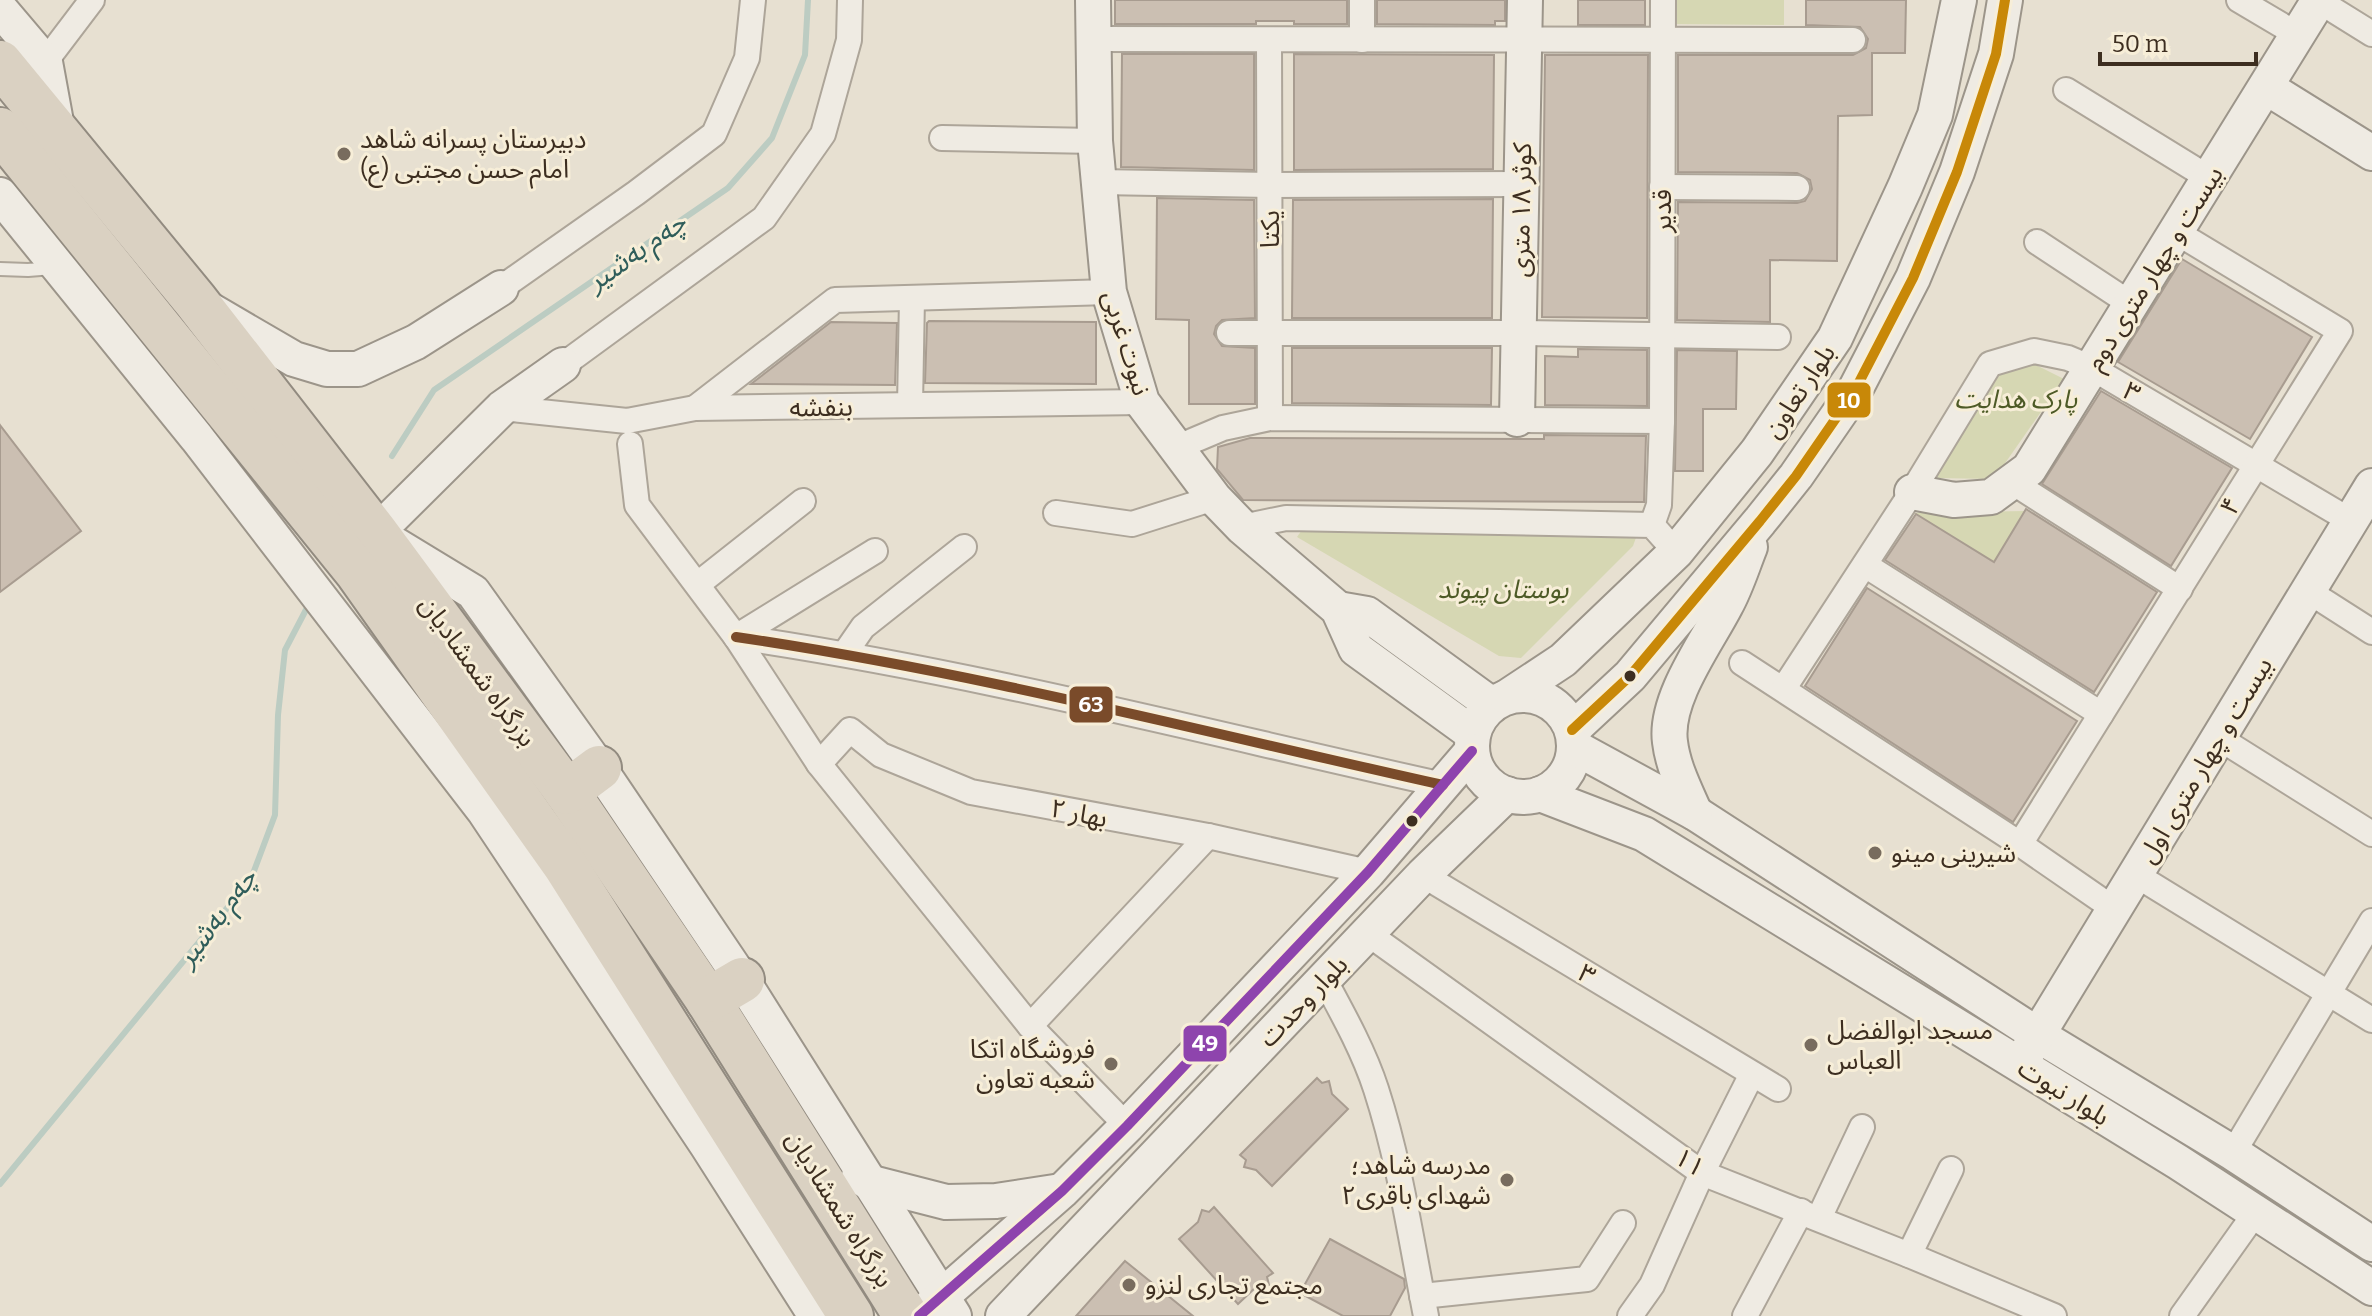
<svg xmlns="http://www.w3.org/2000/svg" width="2372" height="1316" font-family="Bitter,'Noto Sans Arabic',serif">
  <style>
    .green { fill: #d6d7b3 }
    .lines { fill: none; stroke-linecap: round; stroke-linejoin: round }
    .stream { stroke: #bcccc2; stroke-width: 6 }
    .building { fill: #cbbfb2; stroke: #a89c90; stroke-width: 2 }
    .lane-casing { stroke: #ada599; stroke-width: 16 }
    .street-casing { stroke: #ada599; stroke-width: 28 }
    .secondary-casing { stroke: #9c958a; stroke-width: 38 }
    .highway-casing { stroke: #928b80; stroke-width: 48 }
    .lane { stroke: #efebe3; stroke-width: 12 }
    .street { stroke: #efebe3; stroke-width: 24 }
    .secondary { stroke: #efebe3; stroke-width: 34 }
    .highway { stroke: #dad1c2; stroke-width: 44 }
    .bus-1-casing { stroke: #f7eed8; stroke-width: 16 }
    .bus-2-casing { stroke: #f7eed8; stroke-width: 16 }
    .bus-3-casing { stroke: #f7eed8; stroke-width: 16 }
    .bus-1 { stroke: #7a4b2a; stroke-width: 10 }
    .bus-2 { stroke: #c88808; stroke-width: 10 }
    .bus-3 { stroke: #8e44ad; stroke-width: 10 }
    .poi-dot { fill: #786c5e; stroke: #f7eed8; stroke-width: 3 }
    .bus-dot { fill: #3d2e20; stroke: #f7eed8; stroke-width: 3 }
    .labels { text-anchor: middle; stroke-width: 6; stroke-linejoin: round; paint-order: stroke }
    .poi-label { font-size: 26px; fill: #3d2e20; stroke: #f7eed8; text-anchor: start }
    .street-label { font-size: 26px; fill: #3d2e20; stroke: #f7eed8 }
    .park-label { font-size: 26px; font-style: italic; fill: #4d5a26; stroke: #f7eed8 }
    .water-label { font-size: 28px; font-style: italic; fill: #2f5d5a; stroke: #f7eed8 }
    .line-badge { stroke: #f7eed8; stroke-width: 3 }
    .badge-label { font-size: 22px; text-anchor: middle; font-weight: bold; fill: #fff }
  </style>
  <rect width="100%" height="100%" fill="#e7e0d1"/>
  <!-- green -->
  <g class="green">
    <polygon points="1673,0 1784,0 1784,25 1672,24"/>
    <polygon points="2030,362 2064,379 1994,479 1935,478 2000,374"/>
    <polygon points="2025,511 1994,562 1913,513"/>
    <polygon points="1304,527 1638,532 1633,546 1521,658 1499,656 1297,537"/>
  </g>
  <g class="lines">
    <!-- stream -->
    <g class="stream">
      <polyline points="392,456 434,390 728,188 772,138 805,55 808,0"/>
      <polyline points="0,1184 251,879 275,815 278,715 285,650 309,604"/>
    </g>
  </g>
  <!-- building -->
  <g class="building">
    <polygon points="1115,0 1347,0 1347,24 1294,24 1294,21 1256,21 1256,24 1115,24"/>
    <polygon points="1377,0 1505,0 1505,21 1495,21 1495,25 1377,24"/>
    <rect x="1578" y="0" width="67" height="25"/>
    <polygon points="1806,0 1906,0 1905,53 1872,53 1872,115 1838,116 1837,261 1770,260 1770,322 1677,320 1678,202 1797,203 1805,201 1812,189 1810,180 1797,173 1678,172 1678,55 1853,55 1866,48 1868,39 1860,27 1806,25"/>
    <polygon points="1122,54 1254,54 1254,170 1121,167"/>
    <polygon points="1294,54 1494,55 1493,169 1294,170"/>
    <polygon points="1545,55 1648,55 1647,318 1542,317"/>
    <polygon points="1157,198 1254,200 1255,318 1222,320 1216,326 1214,334 1222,346 1255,348 1255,404 1189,404 1189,320 1156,319"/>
    <polygon points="1493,199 1492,318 1292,318 1293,200"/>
    <polygon points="2182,259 2312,337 2250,439 2118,362"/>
    <polygon points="929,321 1096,322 1096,384 925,383 927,323"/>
    <polygon points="831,322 897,323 895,385 751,384"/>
    <polygon points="1292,348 1492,348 1491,405 1292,403"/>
    <polygon points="1578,349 1647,350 1647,406 1545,405 1545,356 1578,357"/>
    <polygon points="1677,350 1737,351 1736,409 1703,409 1703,471 1675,471"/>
    <polygon points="2101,391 2232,468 2171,566 2042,484"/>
    <polygon points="0,425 81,531 0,592"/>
    <polygon points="1544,435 1646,436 1644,502 1243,500 1217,469 1218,447 1250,438 1544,439"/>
    <polygon points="2026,509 2157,592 2094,692 1885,560 1916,514 1994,562"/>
    <polygon points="1867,588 2077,721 2013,822 1805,686"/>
    <polygon points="1317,1078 1322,1083 1329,1081 1332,1094 1348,1109 1272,1186 1256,1170 1244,1167 1246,1160 1240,1155"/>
    <polygon points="1214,1207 1273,1273 1267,1277 1269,1285 1256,1287 1238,1304 1179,1239 1198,1222 1202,1210 1209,1212"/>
    <polygon points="1330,1239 1404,1279 1405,1288 1390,1316 1343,1316 1300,1293"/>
    <polygon points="1125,1261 1193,1316 1076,1316"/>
  </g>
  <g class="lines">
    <!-- lane casing -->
    <g class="lane-casing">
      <polyline id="lane" points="0,269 28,270 53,268"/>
    </g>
    <!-- street casing -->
    <g class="street-casing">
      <g id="street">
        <polyline points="1362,0 1362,40"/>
        <polyline points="2239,0 2298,35"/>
        <polyline points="2319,1 2372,34"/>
        <polyline points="1092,39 1853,40"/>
        <polyline points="1269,40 1270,418"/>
        <polyline points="45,62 92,0"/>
        <polyline points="2066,90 2209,178"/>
        <polyline points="942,138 1095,141"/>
        <polyline points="1099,182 1270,185 1521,184"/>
        <polyline points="1662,187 1797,188"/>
        <polyline points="2037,242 2131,304"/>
        <polyline points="501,288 636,193 714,134 747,58 753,0"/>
        <polyline points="1229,333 1519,333 1778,337"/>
        <polyline points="563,365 764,218 823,134 849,40 850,0"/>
        <polyline points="910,405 912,298"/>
        <polyline points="502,408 627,421 695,408 1142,402"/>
        <polyline points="695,408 835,300 1109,292"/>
        <polyline points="630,444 637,505 736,637 819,764 1030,1026 1127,1126"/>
        <polyline points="1178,447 1223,428 1270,418 1662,421"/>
        <polyline points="2012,482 2180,589"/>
        <polyline points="1056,513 1132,524 1214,498"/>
        <polyline points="1652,525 1659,505 1662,421 1663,0"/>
        <polyline points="1242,527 1286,518 1652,525 1676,552"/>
        <polyline points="1865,565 2101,714"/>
        <polyline points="698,584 803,501"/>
        <polyline points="2308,591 2372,632"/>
        <path d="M736,637c239,35 472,96 707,148"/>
        <polyline points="736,637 875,551"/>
        <polyline points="845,653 863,627 964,547"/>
        <polyline points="1742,663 2020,844 2114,909"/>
        <polyline points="1784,688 1912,492 1990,364 2034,351 2068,358 2092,368 2351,521"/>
        <polyline points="2219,738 2372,834"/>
        <polyline points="819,764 850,730 881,755 971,792 1208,836 1368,872"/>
        <polyline points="2020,844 2340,331 2176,232"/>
        <polyline points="1423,875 1778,1089"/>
        <polyline points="2136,875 2372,1020"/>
        <polyline points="1367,933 1702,1173 1909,1255 2054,1316"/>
        <path d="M1324,979c19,35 40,73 52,110 24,74 35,151 50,227"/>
        <polyline points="1030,1026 1208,836"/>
        <polyline points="2233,1153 2372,921"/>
        <polyline points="1819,1218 1862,1127"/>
        <polyline points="1909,1255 1951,1169"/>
        <polyline points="1422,1296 1587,1279 1623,1223"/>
        <polyline points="1630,1316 1652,1285 1702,1173 1752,1074"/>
        <polyline points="1745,1316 1801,1211"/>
        <polyline points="2182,1316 2256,1212"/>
      </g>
    </g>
    <!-- secondary casing -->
    <g class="secondary-casing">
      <g id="secondary">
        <polyline points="1093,0 1095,141 1109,292 1142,402 1214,498 1242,527 1338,609 1356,649 1473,734"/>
        <polyline points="0,9 45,62 58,133"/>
        <polyline points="2266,87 2372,153"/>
        <polyline points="0,195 197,438 485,812 707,1145 816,1316"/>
        <polyline points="210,310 294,359 327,369 358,369 416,342 501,288"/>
        <polyline points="563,365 502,408 376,533 473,592 599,768 742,980 954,1316"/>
        <polyline points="1517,419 1525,0"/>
        <polyline points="1912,492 1954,500 1991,497 2029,469 2319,0"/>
        <polyline points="1338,609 1367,614 1492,705"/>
        <circle cx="1523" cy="746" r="51"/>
        <polyline points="1507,697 1563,660 1676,552 1757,452 1835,338 1905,187 1935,115 1959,0"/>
        <polyline points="1572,730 1630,676 1760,521 1796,476 1854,392 1913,278 1957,172 1996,54 2005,0"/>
        <polyline points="1574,747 1695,813 2038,1035 2233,1153 2372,1244"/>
        <polyline points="1540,794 1644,834 2178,1162 2372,1288"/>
        <path d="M1695,813c-10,-23 -22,-46 -25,-71 -6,-43 37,-100 56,-137 10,-18 16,-38 24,-58"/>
        <polyline points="2026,1054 2372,486"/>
        <polyline points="859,1176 868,1182 946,1202 996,1201 1061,1191"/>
        <polyline points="925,1311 1062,1191 1127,1126 1368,872 1472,751"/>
        <polyline points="1003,1316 1423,875 1507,794"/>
      </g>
    </g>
    <!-- highway casing -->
    <g class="highway-casing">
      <g id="highway">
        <polyline points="0,63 195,300 376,533 567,792 708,1000 906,1316"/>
        <polyline points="0,130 358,573 565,865 851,1316"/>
        <polyline points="567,792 599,768"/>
        <polyline points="708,1000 742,980"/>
      </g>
    </g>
    <!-- lane -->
    <use href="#lane" class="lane"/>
    <!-- street -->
    <use href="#street" class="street"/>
    <!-- secondary -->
    <use href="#secondary" class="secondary"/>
    <!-- highway -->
    <use href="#highway" class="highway"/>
    <!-- bus-1 casing -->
    <g class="bus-1-casing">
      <path id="bus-1" d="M736,637c239,35 472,96 707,148"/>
    </g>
    <!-- bus-2 casing -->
    <g class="bus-2-casing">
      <polyline id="bus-2" points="1572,730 1630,676 1760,521 1796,476 1854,392 1913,278 1957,172 1996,54 2005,0"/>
    </g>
    <!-- bus-3 casing -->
    <g class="bus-3-casing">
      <polyline id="bus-3" points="919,1316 1062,1191 1127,1126 1368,872 1472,751"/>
    </g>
    <!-- bus-1 -->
    <use href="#bus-1" class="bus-1"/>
    <!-- bus-2 -->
    <use href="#bus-2" class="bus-2"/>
    <!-- bus-3 -->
    <use href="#bus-3" class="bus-3"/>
  </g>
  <!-- markers -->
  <g class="poi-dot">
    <circle cx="344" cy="154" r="8"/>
    <circle cx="1875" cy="853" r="8"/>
    <circle cx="1811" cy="1045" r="8"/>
    <circle cx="1111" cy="1064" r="8"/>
    <circle cx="1507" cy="1180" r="8"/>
    <circle cx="1129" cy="1285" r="8"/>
  </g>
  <g class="bus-dot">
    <circle cx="1630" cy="676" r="7"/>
    <circle cx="1412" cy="821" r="7"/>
  </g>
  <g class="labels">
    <!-- poi labels -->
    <g class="poi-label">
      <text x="360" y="148">دبیرستان پسرانه شاهد<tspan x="360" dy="30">امام حسن مجتبی (ع)</tspan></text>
      <text x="1891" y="862">شیرینی مینو</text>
      <text x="1827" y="1039">مسجد ابوالفضل<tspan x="1827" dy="30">العباس</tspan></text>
      <text x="1095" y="1058" text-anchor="end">فروشگاه اتکا<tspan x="1095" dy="30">شعبه تعاون</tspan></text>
      <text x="1491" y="1174" text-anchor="end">مدرسه شاهد؛<tspan x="1491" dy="30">شهدای باقری۲</tspan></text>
      <text x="1145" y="1294">مجتمع تجاری لنزو</text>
    </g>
    <!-- street labels -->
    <g class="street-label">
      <text transform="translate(1521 210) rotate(-89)" y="9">کوثر ۱۸ متری</text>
      <text transform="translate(1662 211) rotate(-90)" y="9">قدیر</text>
      <text transform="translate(1270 229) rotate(-90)" y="9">یکتا</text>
      <text transform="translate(2154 268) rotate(-58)" y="9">بیست و چهار متری دوم</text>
      <text transform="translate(1127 343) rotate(73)" y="9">نبوت غربی</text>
      <text transform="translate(1799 391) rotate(-56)" y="9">بلوار تعاون</text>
      <text transform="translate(2132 392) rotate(30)" y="9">۳</text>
      <text transform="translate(821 407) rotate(-1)" y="9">بنفشه</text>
      <text transform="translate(2230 506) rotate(-59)" y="9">۴</text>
      <text transform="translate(478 671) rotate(54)" y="9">بزرگراه شمشادیان</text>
      <text transform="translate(2205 760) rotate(-59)" y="9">بیست و چهار متری اول</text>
      <text transform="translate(1079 813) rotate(11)" y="9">بهار ۲</text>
      <text transform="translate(1587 974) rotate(31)" y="9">۳</text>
      <text transform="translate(1303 1001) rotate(-46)" y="9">بلوار وحدت</text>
      <text transform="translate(2064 1092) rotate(32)" y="9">بلوار نبوت</text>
      <text transform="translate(1690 1162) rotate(32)" y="9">۱۱</text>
      <text transform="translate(840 1209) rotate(58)" y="9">بزرگراه شمشادیان</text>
    </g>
    <!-- park labels -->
    <g class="park-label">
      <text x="2016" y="408">پارک‌ هدایت</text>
      <text x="1503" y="598">بوستان پیوند</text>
    </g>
    <!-- water labels -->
    <g class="water-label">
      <text transform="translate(636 251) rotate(-35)" y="10">چەم بەشیر</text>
      <text transform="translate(216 917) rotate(-53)" y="10">چەم بەشیر</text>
    </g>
  </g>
  <g class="line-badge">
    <rect x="1826" y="381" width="46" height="38" rx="8" fill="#c88808"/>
    <rect x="1068" y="685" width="46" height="39" rx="8" fill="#7a4b2a"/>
    <rect x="1182" y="1024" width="46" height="39" rx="8" fill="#8e44ad"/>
  </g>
  <g class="badge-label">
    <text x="1849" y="408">10</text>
    <text x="1091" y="712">63</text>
    <text x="1205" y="1051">49</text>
  </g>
  <!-- scale -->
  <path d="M2100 52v12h156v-12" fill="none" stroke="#3d2e20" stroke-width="4"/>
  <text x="2112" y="52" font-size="24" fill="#3d2e20" stroke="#f7eed8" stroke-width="6" paint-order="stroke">50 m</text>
</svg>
